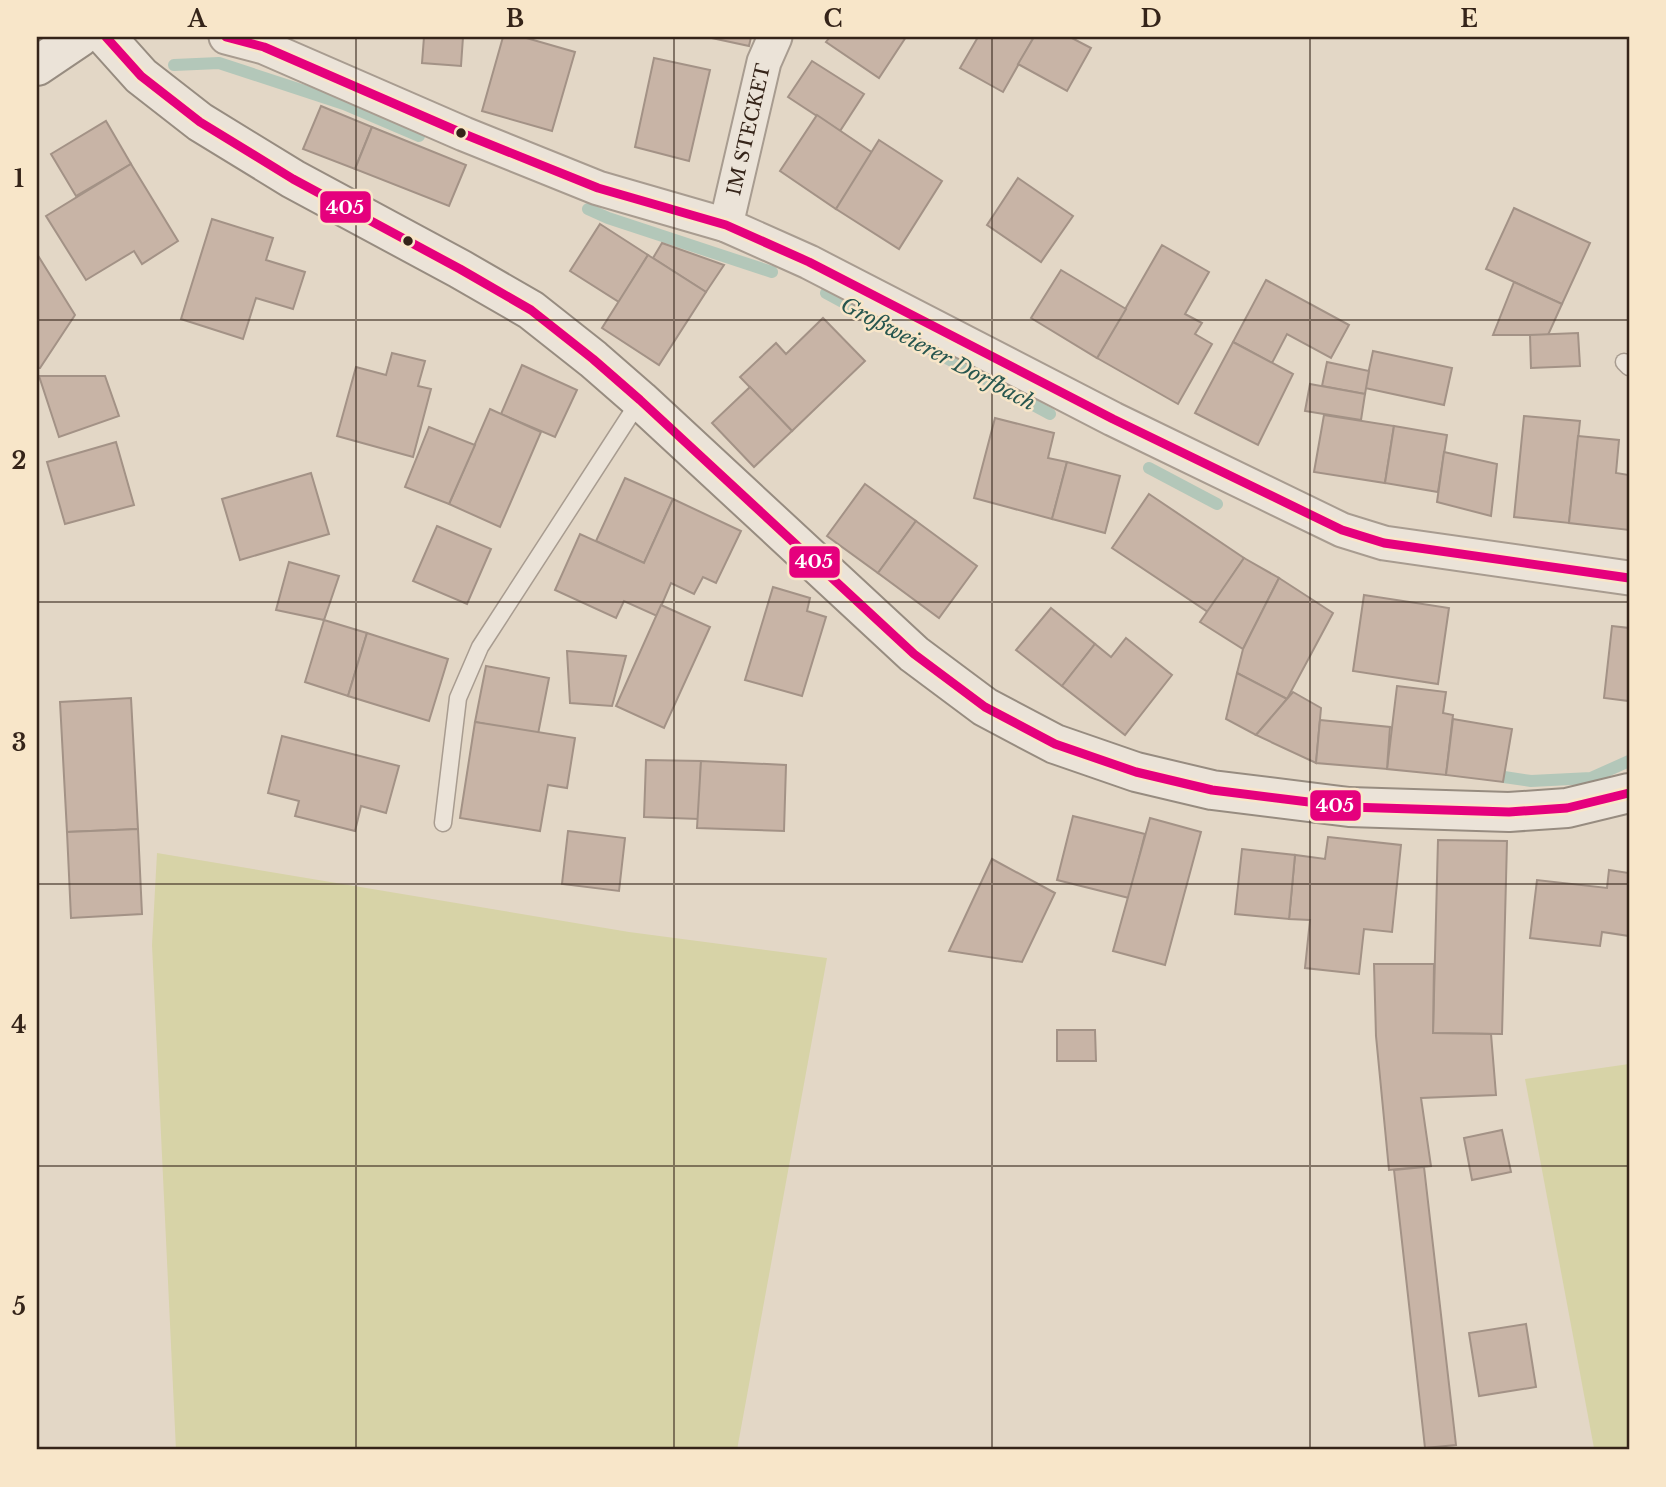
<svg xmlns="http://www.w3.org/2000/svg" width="1666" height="1487" font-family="'Libre Baskerville',serif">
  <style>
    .green { fill: #d7d3a7 }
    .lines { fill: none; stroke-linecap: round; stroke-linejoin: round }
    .stream { stroke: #b3c7b9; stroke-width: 12 }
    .building { fill: #c8b4a6; stroke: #a39286; stroke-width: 2 }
    .lane-casing { stroke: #a89c90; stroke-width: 19 }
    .street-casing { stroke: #a89c90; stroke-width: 37 }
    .secondary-casing { stroke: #978c80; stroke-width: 42 }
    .path { stroke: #c3bab0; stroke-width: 4.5; stroke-dasharray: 5 3.5; stroke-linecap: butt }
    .lane { stroke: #ebe3d8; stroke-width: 16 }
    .street { stroke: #ebe3d8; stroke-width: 33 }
    .secondary { stroke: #ebe3d8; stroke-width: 38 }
    .bus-1-casing { stroke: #f8e6c9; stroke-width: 14 }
    .bus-1 { stroke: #e5007d; stroke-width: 9 }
    .grid { fill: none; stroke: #352419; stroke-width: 2; stroke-opacity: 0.55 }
    .bus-dot { fill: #352419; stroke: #f8e6c9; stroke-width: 2.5 }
    .labels { text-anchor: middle; stroke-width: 5; stroke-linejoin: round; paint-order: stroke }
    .street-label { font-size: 19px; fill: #352419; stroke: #f8e6c9 }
    .water-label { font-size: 21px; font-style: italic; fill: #27564f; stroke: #f8e6c9 }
    .line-badge { stroke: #f8e6c9; stroke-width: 2.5 }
    .badge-label { font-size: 19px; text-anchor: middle; font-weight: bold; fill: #fff }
    .neatline { fill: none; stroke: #352419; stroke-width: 2.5 }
    .grid-label { font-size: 23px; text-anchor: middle; font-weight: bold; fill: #352419 }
  </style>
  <rect width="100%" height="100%" fill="#e3d7c6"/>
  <!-- green -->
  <g class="green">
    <polygon points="157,853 629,932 827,958 737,1450 176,1450 152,945"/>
    <polygon points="1629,1064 1629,1450 1596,1450 1594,1448 1525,1079"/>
  </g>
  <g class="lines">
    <!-- stream -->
    <g class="stream">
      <polyline points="174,65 219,63 344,104 419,136"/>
      <polyline points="588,209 608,218 772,272"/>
      <polyline points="826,293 1050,414"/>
      <polyline points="1149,468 1217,504"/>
      <polyline points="1504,777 1531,781 1591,778 1629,761"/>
    </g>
  </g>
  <!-- building -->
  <g class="building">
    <polygon points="424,37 463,37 461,66 422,63"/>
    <polygon points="503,37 523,37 575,52 552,131 482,111"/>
    <polygon points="707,37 751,37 749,46"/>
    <polygon points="830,37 906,37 879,78 826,42"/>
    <polygon points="978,37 1034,37 1003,92 960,68"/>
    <polygon points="1034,37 1070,37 1091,48 1067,91 1018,64"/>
    <polygon points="654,58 710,70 689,161 635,147"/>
    <polygon points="812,61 864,94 840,131 788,97"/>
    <polygon points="321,106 372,127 355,169 303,149"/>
    <polygon points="817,115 873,153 836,209 780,171"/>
    <polygon points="106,121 131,164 76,196 51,154"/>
    <polygon points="372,127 466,165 449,206 355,169"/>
    <polygon points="879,140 942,181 899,249 836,209"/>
    <polygon points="131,164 178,241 142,264 134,251 86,280 46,216"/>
    <polygon points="1018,178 1073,216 1041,262 987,225"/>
    <polygon points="1514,208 1590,243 1562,304 1486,269"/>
    <polygon points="212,219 273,238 266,260 305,272 293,309 256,298 243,339 181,319"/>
    <polygon points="600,224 648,255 619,302 570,271"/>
    <polygon points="662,243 724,265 706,292 653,258"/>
    <polygon points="1162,245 1209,272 1185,314 1202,323 1195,334 1212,344 1178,404 1097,358"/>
    <polygon points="37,254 75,315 40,368 37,368"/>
    <polygon points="648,255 706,292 659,365 602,328"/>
    <polygon points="1061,270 1126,309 1097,358 1031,318"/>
    <polygon points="1266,280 1349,325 1331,358 1287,334 1272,363 1233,342"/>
    <polygon points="1514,282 1562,304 1548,335 1493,335"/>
    <polygon points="823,318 865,361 792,431 740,377 776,343 786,354"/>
    <polygon points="1578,333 1580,366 1531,368 1530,335"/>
    <polygon points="1233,342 1293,374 1258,445 1195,413"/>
    <polygon points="1373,351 1452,368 1444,405 1365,388"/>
    <polygon points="392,353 425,361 418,386 431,389 413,457 337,436 356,367 386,375"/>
    <polygon points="1327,362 1369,371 1365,394 1322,386"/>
    <polygon points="522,365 577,390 555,437 501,414"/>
    <polygon points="39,376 105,376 119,416 59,437"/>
    <polygon points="1310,384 1365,394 1361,420 1305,411"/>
    <polygon points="750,387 792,431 754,467 712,423"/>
    <polygon points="490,409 541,432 500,527 449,504"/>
    <polygon points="1324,415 1394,426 1385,483 1314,472"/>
    <polygon points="1524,416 1580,421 1569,523 1514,517"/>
    <polygon points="995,418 1054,433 1048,458 1067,462 1052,519 974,498"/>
    <polygon points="1394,426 1447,435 1438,492 1385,483"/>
    <polygon points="429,427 475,445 449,504 405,487"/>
    <polygon points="1578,436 1619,440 1616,473 1629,475 1629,530 1569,523"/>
    <polygon points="116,442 134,505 65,524 47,462"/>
    <polygon points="1444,452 1497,464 1491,516 1437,502"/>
    <polygon points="1067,462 1120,476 1105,533 1052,519"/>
    <polygon points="311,473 329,534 240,560 222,499"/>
    <polygon points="625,478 673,499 644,563 596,541"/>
    <polygon points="865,484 916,521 878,573 827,536"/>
    <polygon points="1149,494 1244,558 1208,612 1112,548"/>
    <polygon points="673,499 741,531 716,583 703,577 694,594 671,583 657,616 624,601 616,618 555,590 580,534 644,563"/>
    <polygon points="916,521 977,566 939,618 878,573"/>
    <polygon points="437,526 491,549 467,604 413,581"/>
    <polygon points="1244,558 1279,578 1243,649 1200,622"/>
    <polygon points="289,562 339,576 324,620 276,610"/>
    <polygon points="1279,578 1333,613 1287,699 1237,673 1243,649"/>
    <polygon points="773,587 810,598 807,611 826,617 802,696 745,680"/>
    <polygon points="1364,595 1449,608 1438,684 1353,671"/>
    <polygon points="661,605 710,627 664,728 616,706"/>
    <polygon points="1051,608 1095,644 1062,686 1016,650"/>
    <polygon points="324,620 367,633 348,696 305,682"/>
    <polygon points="1612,626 1629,628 1629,701 1604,698"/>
    <polygon points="367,633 448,659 429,721 348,696"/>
    <polygon points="1126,638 1172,675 1125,735 1062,686 1095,644 1111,657"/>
    <polygon points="567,651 626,656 612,706 570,703"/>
    <polygon points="486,666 549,678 538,734 475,722"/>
    <polygon points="1237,673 1287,699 1256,735 1226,719"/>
    <polygon points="1397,686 1446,692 1443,713 1453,715 1446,775 1387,769"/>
    <polygon points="1293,692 1321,708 1316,763 1256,735"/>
    <polygon points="131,698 138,829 67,832 60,702"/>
    <polygon points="1453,719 1512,729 1503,782 1446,775"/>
    <polygon points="1320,720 1390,727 1387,769 1316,763"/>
    <polygon points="475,722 575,738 567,788 548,785 540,831 460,818"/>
    <polygon points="282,736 399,766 386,813 361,806 355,831 295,816 299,801 268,793"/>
    <polygon points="646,760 701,761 699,819 644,817"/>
    <polygon points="701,761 786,765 784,831 697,828"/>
    <polygon points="1073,816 1145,834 1129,898 1057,880"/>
    <polygon points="1150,818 1201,832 1165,965 1113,951"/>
    <polygon points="138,829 142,914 71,918 67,832"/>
    <polygon points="568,831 625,838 619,891 562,884"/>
    <polygon points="1328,837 1401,845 1392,932 1364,929 1359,974 1305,968 1310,920 1289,919 1295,855 1325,859"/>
    <polygon points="1438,840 1507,841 1502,1034 1433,1033"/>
    <polygon points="1242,849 1295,855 1289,919 1235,914"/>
    <polygon points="992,859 1055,893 1022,962 949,951"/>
    <polygon points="1609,870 1629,873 1629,936 1602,932 1600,946 1530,938 1537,880 1607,888"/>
    <polygon points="1374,964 1434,964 1433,1033 1491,1034 1496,1095 1421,1098 1431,1166 1389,1170 1376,1036"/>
    <polygon points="1057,1030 1095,1030 1096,1061 1057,1061"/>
    <polygon points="1502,1130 1511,1172 1472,1180 1464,1138"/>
    <polygon points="1424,1167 1456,1445 1425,1448 1394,1170"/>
    <polygon points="1526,1324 1536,1387 1479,1396 1469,1333"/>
  </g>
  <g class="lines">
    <!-- lane casing -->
    <g class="lane-casing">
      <g id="lane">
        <polyline points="1624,362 1629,367"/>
        <polyline points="443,823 458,698 480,647 640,400"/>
      </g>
    </g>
    <!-- street casing -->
    <g class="street-casing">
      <g id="street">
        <polyline points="226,37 264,47 464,134 598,188 726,225 809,262 1113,419 1342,530 1384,543 1629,578"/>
        <path id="s1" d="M726,225l38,-163 11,-25"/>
      </g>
    </g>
    <!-- secondary casing -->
    <g class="secondary-casing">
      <g id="secondary">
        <polyline points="106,37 141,76 200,122 293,179 460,269 531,310 593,359 640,400 914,654 985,707 1055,744 1136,772 1212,790 1349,807 1509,812 1567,808 1629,793"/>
        <polyline points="37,66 80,37"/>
      </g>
    </g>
    <!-- path -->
    <polyline class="path" points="1187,1450 1192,1450"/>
    <!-- lane -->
    <use href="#lane" class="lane"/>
    <!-- street -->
    <use href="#street" class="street"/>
    <!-- secondary -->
    <use href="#secondary" class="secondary"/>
    <!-- bus-1 casing -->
    <g class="bus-1-casing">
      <g id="bus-1">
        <polyline points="106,37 141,76 200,122 293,179 460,269 531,310 593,359 640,400 914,654 985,707 1055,744 1136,772 1212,790 1349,807 1509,812 1567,808 1629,793"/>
        <polyline points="226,37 264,47 464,134 598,188 726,225 809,262 1113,419 1342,530 1384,543 1629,578"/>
      </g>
    </g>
    <!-- bus-1 -->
    <use href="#bus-1" class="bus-1"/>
  </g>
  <!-- grid -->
  <path class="grid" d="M356,37v1413M674,37v1413M992,37v1413M1310,37v1413M37,320h1592M37,602h1592M37,884h1592M37,1166h1592"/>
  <!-- markers -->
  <g class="bus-dot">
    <circle cx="461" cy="133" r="6"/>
    <circle cx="408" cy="241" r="6"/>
  </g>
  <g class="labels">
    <!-- street labels -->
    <g class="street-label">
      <text dy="7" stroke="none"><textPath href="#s1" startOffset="98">IM STECKET</textPath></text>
    </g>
    <!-- water labels -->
    <g class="water-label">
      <text transform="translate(938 354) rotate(28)" y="7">Großweierer Dorfbach</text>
    </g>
  </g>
  <g class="line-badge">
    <rect x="319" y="190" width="53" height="34" rx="7" fill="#e5007d"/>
    <rect x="788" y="545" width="53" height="34" rx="7" fill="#e5007d"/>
    <rect x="1309" y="789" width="53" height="33" rx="7" fill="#e5007d"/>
  </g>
  <g class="badge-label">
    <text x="345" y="214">405</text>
    <text x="814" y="568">405</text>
    <text x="1335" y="812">405</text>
  </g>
  <!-- border -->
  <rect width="1666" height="1487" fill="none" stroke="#f8e6c9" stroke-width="77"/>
  <rect x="38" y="38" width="1590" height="1410" class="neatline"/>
  <g class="grid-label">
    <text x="197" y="27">A</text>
    <text x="515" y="27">B</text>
    <text x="833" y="27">C</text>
    <text x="1151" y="27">D</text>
    <text x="1469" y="27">E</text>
    <text x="19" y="187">1</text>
    <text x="19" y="469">2</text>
    <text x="19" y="751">3</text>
    <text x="19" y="1033">4</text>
    <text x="19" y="1315">5</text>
  </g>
</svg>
